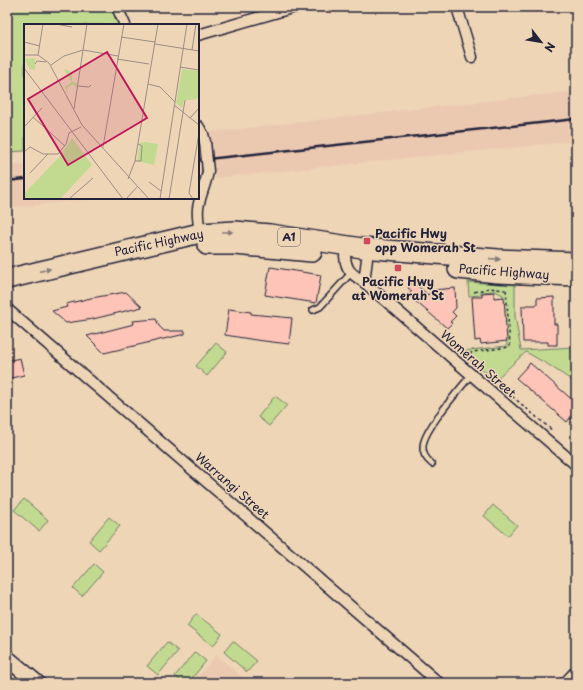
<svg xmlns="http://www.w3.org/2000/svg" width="583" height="690" font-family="'Playpen Sans',sans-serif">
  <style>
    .built { fill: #ebc9b1 }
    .green { fill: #c1da90; stroke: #727e66 }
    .building { fill: #fec4b7; stroke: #22223b }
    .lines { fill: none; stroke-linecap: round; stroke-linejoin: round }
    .lane-casing { stroke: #22223b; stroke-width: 8 }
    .street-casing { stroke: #22223b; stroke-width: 13 }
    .secondary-casing { stroke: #22223b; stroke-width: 18 }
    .highway-casing { stroke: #22223b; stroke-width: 22 }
    .path { stroke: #22223b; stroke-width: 1.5; stroke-dasharray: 3 3; stroke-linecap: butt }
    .lane { stroke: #eed5b6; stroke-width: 5 }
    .street { stroke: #eed5b6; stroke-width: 10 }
    .secondary { stroke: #eed5b6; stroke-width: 15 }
    .highway { stroke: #eed5b6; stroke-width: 19 }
    .rail { stroke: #22223b; stroke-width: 2.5 }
    .street-bridge-casing { stroke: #22223b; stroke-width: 13; stroke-linecap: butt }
    .street-bridge { stroke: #eed5b6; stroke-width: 10 }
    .oneway { fill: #887c78 }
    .poi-dot { fill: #d1495b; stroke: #eed5b6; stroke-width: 1.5 }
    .labels { text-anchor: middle; stroke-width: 3; stroke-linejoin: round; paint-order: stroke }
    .shield { fill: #eed5b6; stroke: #5f5860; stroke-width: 1 }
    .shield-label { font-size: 11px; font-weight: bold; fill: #22223b }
    .poi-label { font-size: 12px; font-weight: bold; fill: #22223b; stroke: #eed5b6; text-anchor: start }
    .street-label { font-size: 12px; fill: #22223b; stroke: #eed5b6 }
    .inset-road { fill: none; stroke: #9c8d85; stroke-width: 1 }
    .view { fill: #c2185b; fill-opacity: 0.15; stroke: #c2185b; stroke-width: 2 }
    .inset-edge { fill: none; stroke: #22223b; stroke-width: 2 }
  </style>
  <rect width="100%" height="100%" fill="#eed5b6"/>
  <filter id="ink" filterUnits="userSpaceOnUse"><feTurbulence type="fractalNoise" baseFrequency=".025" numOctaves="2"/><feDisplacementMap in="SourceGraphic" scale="8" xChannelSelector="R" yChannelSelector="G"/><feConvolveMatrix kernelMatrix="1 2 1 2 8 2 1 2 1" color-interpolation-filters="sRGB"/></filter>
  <g filter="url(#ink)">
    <!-- built -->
    <g class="built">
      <polygon points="576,91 576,141 215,178 215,169 203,170 198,179 198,139 211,132"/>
      <polygon points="25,164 25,198 104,198 7,208 7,166"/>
      <polygon points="216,655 249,683 193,683"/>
    </g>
    <!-- green -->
    <g class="green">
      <polygon points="7,7 109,7 114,13 119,25 25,25 25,151 7,152"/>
      <polygon points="468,282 515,285 515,316 521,350 576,347 576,383 547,364 526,352 495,380 469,359 460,353 470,350 507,346 503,295 495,291 481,292 481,295 469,296"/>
      <polygon points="216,343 227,352 207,376 196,366"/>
      <polygon points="275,396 287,405 269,426 258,417"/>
      <polygon points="24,499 48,520 39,531 14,510"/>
      <polygon points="493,505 517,525 508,536 484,516"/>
      <polygon points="109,517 120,526 99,550 89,541"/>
      <polygon points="94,564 103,572 82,596 73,588"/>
      <polygon points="196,614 222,634 213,646 187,626"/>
      <polygon points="233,641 257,661 247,672 224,652"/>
      <polygon points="167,642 178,651 158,675 147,666"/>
      <polygon points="195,652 206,661 188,683 183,683 175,676"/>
    </g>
    <!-- building -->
    <g class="building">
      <polygon points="270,267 321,275 316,303 265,295"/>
      <polygon points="413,282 428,295 433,290 455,288 456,308 452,312 456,316 450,322 452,323 447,328 408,295 412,291 408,288"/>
      <polygon points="126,292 142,307 93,319 66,323 52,311 67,307 66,304 91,298"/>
      <polygon points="494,292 494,298 504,297 507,341 481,344 480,340 475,341 472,297 482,297 482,293"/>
      <polygon points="554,297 554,324 557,324 557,345 548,345 548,342 523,342 522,306 526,306 526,305 537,305 537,298"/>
      <polygon points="229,309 251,312 251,314 292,318 289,344 256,340 225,335"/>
      <polygon points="156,319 159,326 164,331 185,331 185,334 104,353 87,336 134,324 133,321"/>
      <polygon points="20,358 24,375 7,379 7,361"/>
      <polygon points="530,363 576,403 576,423 570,418 567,422 516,378"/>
    </g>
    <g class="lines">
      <!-- lane casing -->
      <g class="lane-casing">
        <g id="lane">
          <polyline points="313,310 320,307 351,273"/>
          <path d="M432,464c-6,-5 -10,-10 -9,-18 1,-17 37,-57 48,-71"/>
        </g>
      </g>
      <!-- street casing -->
      <g class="street-casing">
        <g id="street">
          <polyline points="117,7 125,25"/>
          <polyline points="457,7 472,57"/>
          <polyline points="198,35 295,7"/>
          <polyline points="198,126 203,134 205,142"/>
          <path d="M200,233c-1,-8 -3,-17 -2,-25 2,-13 8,-24 10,-37"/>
          <path d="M345,256c1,15 7,18 19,26l212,183"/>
          <polyline points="364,282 367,259"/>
          <polyline points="7,309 439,683"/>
          <polyline points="565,683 576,671"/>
        </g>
      </g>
      <!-- secondary casing -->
      <g class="secondary-casing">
        <polyline id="secondary" points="7,658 37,683"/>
      </g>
      <!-- highway casing -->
      <g class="highway-casing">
        <g id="highway">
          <polyline points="207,245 235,245 312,252"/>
          <polyline points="458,269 498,273 576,276"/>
          <polyline points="7,279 200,233 235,231 270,234 362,248 498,259 576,262"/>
        </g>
      </g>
      <!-- path -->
      <g class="path">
        <polyline points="474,292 489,288 505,290"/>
        <polyline points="466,359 472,352 510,347 506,288"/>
        <polyline points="512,397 513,397 553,431"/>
      </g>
      <!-- lane -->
      <use href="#lane" class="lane"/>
      <!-- street -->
      <use href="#street" class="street"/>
      <!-- secondary -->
      <use href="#secondary" class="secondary"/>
      <!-- highway -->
      <use href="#highway" class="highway"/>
      <!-- rail -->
      <g class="rail">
        <polyline points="198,160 576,119"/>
        <polyline points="7,181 25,179"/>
      </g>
      <!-- street-bridge casing -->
      <g class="street-bridge-casing">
        <polyline id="street-bridge" points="205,142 208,171"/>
      </g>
      <!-- street-bridge -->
      <use href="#street-bridge" class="street-bridge"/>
    </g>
    <!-- one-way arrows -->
    <defs><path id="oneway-solid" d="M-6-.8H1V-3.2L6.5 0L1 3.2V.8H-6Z"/></defs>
    <g class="oneway">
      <use href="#oneway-solid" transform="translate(227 232)"/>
      <use href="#oneway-solid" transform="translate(495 259) rotate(4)"/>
      <use href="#oneway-solid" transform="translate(45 270) rotate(-13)"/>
    </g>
  </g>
  <!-- markers -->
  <g class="poi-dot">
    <rect x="363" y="237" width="8" height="8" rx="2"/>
    <rect x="394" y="264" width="8" height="8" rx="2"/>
  </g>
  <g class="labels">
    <!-- shield labels -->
    <rect class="shield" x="278" y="228" width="22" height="18" rx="3"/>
    <g class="shield-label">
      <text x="289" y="241">A1</text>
    </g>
    <!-- poi labels -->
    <g class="poi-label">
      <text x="375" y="238">Pacific Hwy<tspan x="375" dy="14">opp Womerah St</tspan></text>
      <text x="398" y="286" text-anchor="middle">Pacific Hwy<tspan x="398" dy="14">at Womerah St</tspan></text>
    </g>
    <!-- street labels -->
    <g class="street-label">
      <text transform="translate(159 243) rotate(-12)" y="4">Pacific Highway</text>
      <text transform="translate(504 272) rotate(4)" y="4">Pacific Highway</text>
      <text transform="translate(478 364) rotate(41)" y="4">Womerah Street</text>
      <text transform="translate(232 486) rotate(41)" y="4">Warrangi Street</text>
    </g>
  </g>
  <!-- overview -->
  <g transform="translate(24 24)">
    <rect width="175" height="175" fill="#eed5b6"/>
    <path d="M11,34v12l-5,-1 -6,-10zM42,45l6,4v8l5,2v6l-4,-5 -6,4 1,5 -3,-6 7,-5 -8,-12zM158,45l17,2v26l-5,3h-10l-2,8 -6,-5zM48,114l20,27 -32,34h-36v-5l36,-38zM121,118l13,2 -4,21 -17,-4 3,-18z" fill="#c1da90"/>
    <path class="inset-road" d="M32,0l16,3M97,13l34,5M0,18l16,4M131,20l44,7M59,26l35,6M168,26l4,-26M0,31h14l11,8 33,62 67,74M14,31l5,-31M93,35l32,5M11,40l2,-3 9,1M27,41l13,-9 19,-6M156,43l19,3M0,44l99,131M124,60l12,3 15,15M54,62l11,1 2,-2M150,81l25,20M50,85l13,-85M9,93l32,29M166,94l9,-10M0,103l18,-19M79,123l21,-123M0,128l6,-5 13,7h15l8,-10 3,-11 12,-6M111,137h6l1,-15 -4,-2M6,149l18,-19M104,155l7,-18 23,-137M125,158l12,9M46,174l23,-20M102,175l11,-12M136,175l27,-175M145,175l16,-99M169,175l-4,-6 10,-60"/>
    <path class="view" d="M83,28l40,66 -79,47 -40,-66z"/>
    <rect width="175" height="175" class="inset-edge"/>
  </g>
  <!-- margin -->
  <rect width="583" height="690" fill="none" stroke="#eed5b6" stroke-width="24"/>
  <rect x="12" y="12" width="559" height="666" fill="none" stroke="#22223b" stroke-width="1.5" filter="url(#ink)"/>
  <!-- north arrow -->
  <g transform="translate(541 42) rotate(121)" stroke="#eed5b6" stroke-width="3" paint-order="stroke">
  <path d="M0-3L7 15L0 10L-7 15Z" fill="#22223b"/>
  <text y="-6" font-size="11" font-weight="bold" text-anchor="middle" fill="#22223b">N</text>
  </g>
</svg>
